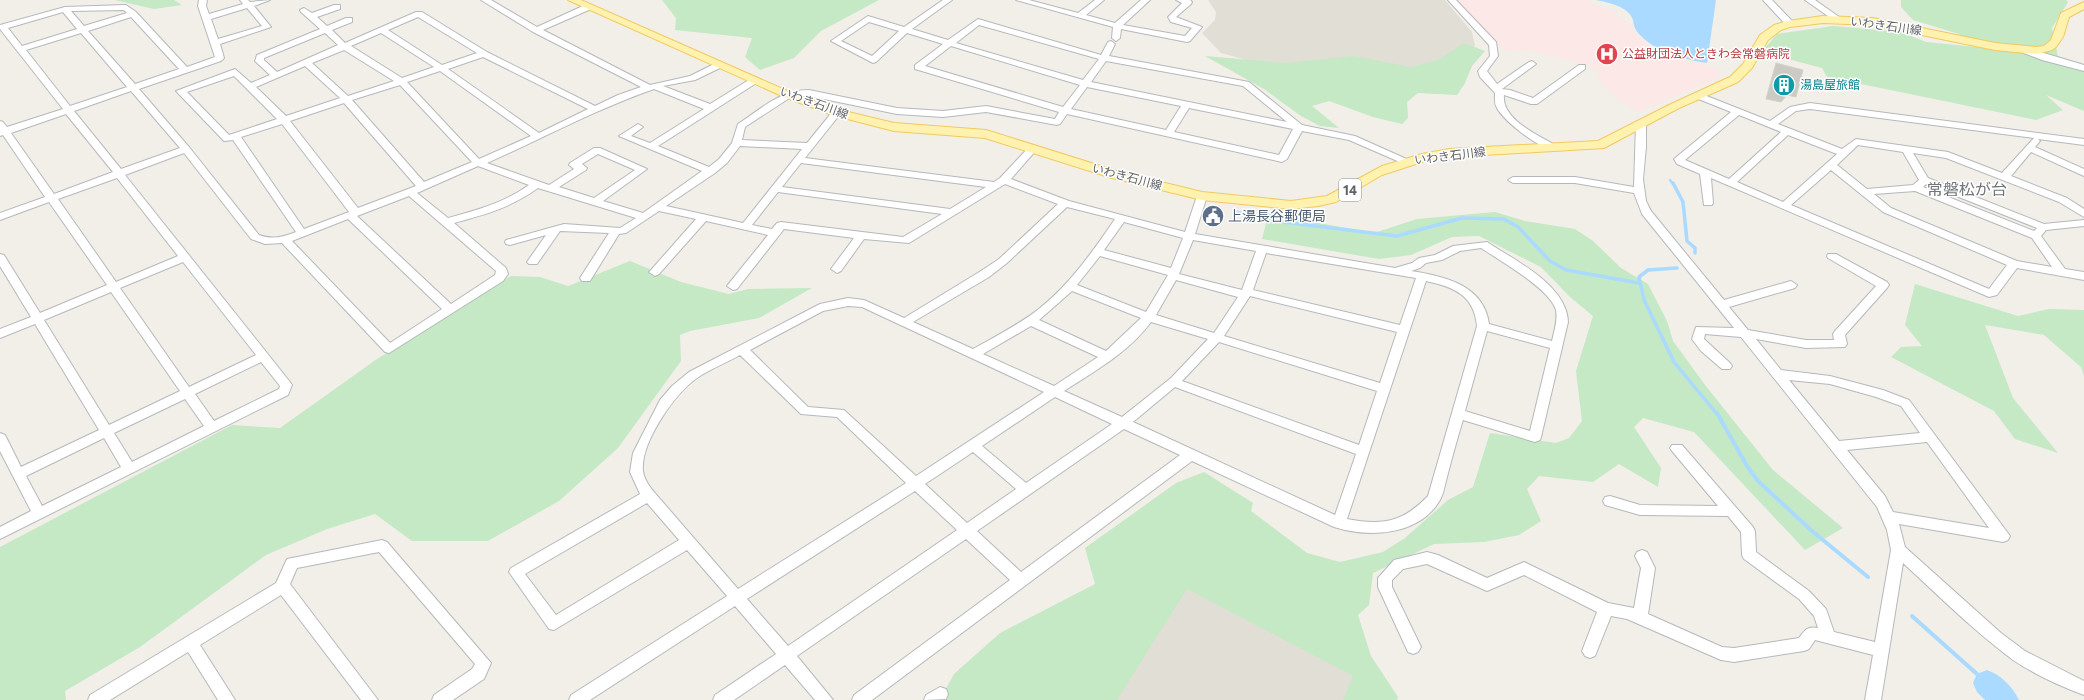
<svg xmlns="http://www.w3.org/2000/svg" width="2084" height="700" font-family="Commissioner,'Noto Sans JP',sans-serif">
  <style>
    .education { fill: #e1ded6 }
    .medical { fill: #fce8e6 }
    .green { fill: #c5e8c5 }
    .water { fill: #aadaff }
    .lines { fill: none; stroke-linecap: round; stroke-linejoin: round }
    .stream-far2 { stroke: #aadaff; stroke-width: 2.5 }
    .stream-far1 { stroke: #aadaff; stroke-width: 3.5 }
    .stream { stroke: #aadaff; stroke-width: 4 }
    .river { fill: #aadaff; fill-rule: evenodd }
    .building { fill: #cccac5; stroke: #d6d1c6 }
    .minor-casing { stroke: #b5b8bc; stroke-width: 2 }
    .major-casing { stroke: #f2c960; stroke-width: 2 }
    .minor { fill: #fff; fill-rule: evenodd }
    .major { fill: #fff2af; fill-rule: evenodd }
    .labels { text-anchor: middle; stroke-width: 3; stroke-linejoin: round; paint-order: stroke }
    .far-street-label { font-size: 12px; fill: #5f6368; stroke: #fff }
    .far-health-label { font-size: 12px; fill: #be3a42; stroke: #fff; text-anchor: start }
    .far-culture-label { font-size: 12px; fill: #0d838f; stroke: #fff; text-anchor: start }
    .shield { fill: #fff; stroke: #8f9295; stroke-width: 1 }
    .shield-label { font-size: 13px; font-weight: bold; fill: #5f6368 }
    .service-label { font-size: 14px; fill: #4e5e75; stroke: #fff; text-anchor: start }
    .quarter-label { font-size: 16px; fill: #70757a; stroke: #fff }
  </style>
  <rect width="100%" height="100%" fill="#f1efe8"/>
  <!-- education -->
  <g class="education">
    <polygon points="1208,0 1445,0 1472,32 1475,45 1468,57 1432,71 1280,69 1221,53 1202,33 1215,20 1216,12"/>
    <polygon points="1171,580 1367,683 1359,700 1086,700"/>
  </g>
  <!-- medical -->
  <polygon class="medical" points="1457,0 1585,0 1611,10 1629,24 1639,37 1657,51 1675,58 1721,69 1720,77 1638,112 1622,102 1607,89 1597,77 1598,68 1529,50 1510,51 1500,48"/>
  <!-- green -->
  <g class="green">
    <polygon points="115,0 174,0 182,5 154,9"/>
    <polygon points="662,0 879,0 821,31 794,58 760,70 745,57 752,38 675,30 676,18"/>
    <polygon points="1901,0 2066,0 2068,2 2052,28 2058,56 2084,64 2084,111 2046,95 2063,110 2036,120 1827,77 1822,68 1773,55 1765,48 1777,34 1833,26 1901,32 1926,42 1977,47 1959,34 1913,20 1901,7"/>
    <polygon points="1464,43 1485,51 1472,66 1465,83 1457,95 1418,93 1407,102 1408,118 1402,124 1373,117 1329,101 1312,106 1339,128 1320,126 1301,116 1264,89 1205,56 1286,63 1353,56 1411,67 1438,60"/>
    <polygon points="1269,212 1286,217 1374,233 1417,219 1495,212 1525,221 1575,229 1593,241 1621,268 1648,284 1667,321 1673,341 1705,385 1773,470 1843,528 1805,550 1694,432 1643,418 1634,427 1661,468 1658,487 1619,464 1593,482 1539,476 1527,489 1541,521 1519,535 1484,542 1434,544 1373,573 1369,605 1358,615 1371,656 1398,697 1397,700 1343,700 1353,676 1187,589 1117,700 940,700 954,674 1000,633 1095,584 1085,548 1176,483 1204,472 1253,503 1251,511 1307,553 1340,562 1383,552 1405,538 1448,500 1473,487 1490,433 1556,443 1569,438 1582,421 1576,371 1593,316 1570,297 1541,267 1479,236 1452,237 1411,255 1379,259 1262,239"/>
    <polygon points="630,261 681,282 729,294 748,289 812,288 759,318 690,331 680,335 681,361 618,448 559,501 488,541 412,541 375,514 327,529 266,555 140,647 65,691 66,700 0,700 0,547 232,425 280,428 377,359 511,276 540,277 568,286"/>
    <polygon points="1915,284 2018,316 2049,309 2084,310 2084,376 2081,367 2044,335 1985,325 2013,398 2058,453 2015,439 1994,411 1891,357 1901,347 1922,346 1905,325"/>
  </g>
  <!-- water -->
  <path class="water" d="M1596,0h120l-9,63c-25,-4 -48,-9 -67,-28 -5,-5 -6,-8 -7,-15 -3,-13 -26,-18 -37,-20z"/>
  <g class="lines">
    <!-- stream-far2 -->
    <polyline class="stream-far2" points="1670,180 1673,184"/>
    <!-- stream-far1 -->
    <g class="stream-far1">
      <polyline points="1673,183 1683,202 1687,241 1695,248 1695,253"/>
      <polyline points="1235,212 1283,222 1397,236 1462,218 1504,219 1518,227 1550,261 1566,270 1639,283"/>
      <polyline points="1677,268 1648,270 1639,277 1644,300 1674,362 1717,414"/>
    </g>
    <!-- stream -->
    <g class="stream">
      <polyline points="1717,413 1747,466 1758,481 1812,531 1868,577"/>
      <polyline points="1912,616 1987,683"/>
    </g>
    <!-- river -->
    <path class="river" d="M1987,670c14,5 25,16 32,30h-34l-8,-8 -4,-9 4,-9z"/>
  </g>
  <!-- building -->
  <polygon class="building" points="1776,63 1803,70 1796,97 1787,95 1781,102 1766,99"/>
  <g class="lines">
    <!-- minor casing -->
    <g class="minor-casing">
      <g id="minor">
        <path d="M199,0h8l-1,6 3,8 34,-10 -3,-4h8l2,2 20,-2 -16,6 17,21 -51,17 4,14 -3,3 -82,28 50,58 70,88c13,5 24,2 37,-3l-63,-92 -9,1 -48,-50 59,-22 16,14 19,-8 -15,-14 2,-6 63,-26 -19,-17 -1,-2 4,-2 8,5 22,-8h6v4l-23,8 10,9 19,-8h6v4l-20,8 13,13 71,-31h6l65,40 108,54 23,-11 23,-8 -108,-55 -52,-32h10l46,27 48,-22h6v4l-48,21 107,55 40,-9 26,-13h6v4l-27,13 -32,6 47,18 42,-26h6v4l-100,64 51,21 10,-8 13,-16 6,-19c23,-15 42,-34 71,-34l88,18 46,3 43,-5 69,13 4,-7 -144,-43v-4l28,-21 -36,-11 -31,29 -3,1 -42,-22 37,-25 36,11 39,-27h9l-40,29 36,11 30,-21 123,36 7,-13 3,-1 4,3 -6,12 140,26 53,43 53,11 56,25 -1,2h-8l-53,-23 -47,-9 -15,28 -5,3 -215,-48 -7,10 -3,1 -71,-13 -43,5 -46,-3 -88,-18h-10l-8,1 -46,30 -3,13 65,3 26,-32 3,-1 5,3 -36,45 189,24 6,-4 30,-32 3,-1 5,3 -27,31 58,22 116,31 12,-36 5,-3 4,1 1,2 -12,38 200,34 17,-5 7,-5 16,-3 18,-9 34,-4c27,18 80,43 81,80l-27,115 -1,3 -5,2 -72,-22c-6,19 -11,38 -16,57 -2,7 -3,16 -7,23 -21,36 -71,38 -106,27l-142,-66 -320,239h-20l2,-5 156,-115 -44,-41 -169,117 36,44h-18l-30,-35 -51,35h-21l2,-5 61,-41 -41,-48 -145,94h-21l2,-5 156,-99 -40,-46 -133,80 -5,-1 -40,-57 2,-4 129,-74 -10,-22 3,-19 27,-53 12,-14 17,-14 131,-68 28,-6 16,2 40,18 77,-47 18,-12 59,-55 -53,-20 -96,59 -45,-4 -23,32 -4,2 -6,-4 23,-31 -70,-9 -47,60 -4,1 -6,-4 41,-51 -62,-14 -47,53 -4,2 -6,-4 2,-2 45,-51 -37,-8 -33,22 -7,1 -29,47h-8l-2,-3 29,-45 -49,-2 -23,33h-8l-2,-2 19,-27 -36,10 -4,-1 -1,-2 1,-2 58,-16 56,4 16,-10 -98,-30c-28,20 -52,26 -84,35l52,45 2,6 -5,7 -114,72 -4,-1 -103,-109 -17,1 -14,-5 -67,-86 -59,22 165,207 2,3 -4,10 -288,144v-12l31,-16 -31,-60v-18l5,2 16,32 78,-37 -64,-106 -35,14v-9l31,-12 -31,-51v-12l4,1 36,58 67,-28 -58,-83 -49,18v-7l45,-16 -42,-62 -3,1v-15l3,1 4,5 56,-18 -63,-80v-4l65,-18 61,-2 10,7 51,55 28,-10 -17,-51zM247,8l15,18 -44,13 -7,-20zM124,10l3,3 -43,13 -13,-15zM63,12l14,17 -55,17 -14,-18zM131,17l48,52 -44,15 -47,-53zM418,17l59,36 -35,12 -54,-35zM869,22l30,9 -27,25 -31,-15zM979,25l120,34 -16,21 -127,-37zM81,33l46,54 -57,19 -44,-56zM325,33l13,12 -61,27 -13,-12v-2zM381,33l53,34 -32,11 -51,-32zM951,46l129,39 -17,22 -138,-41zM344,50l50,31 -46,15 -36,-33zM483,57l105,52 -49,24 -91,-64zM1106,61l137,25 44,36 -196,-40zM305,66l35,32 -54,18 -30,-29zM440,71l91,65 -52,23 -72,-77zM234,76l43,43 -48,16 -42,-43zM400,85l72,77 -48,20 -72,-82zM1087,87l94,19 -15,24 -95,-21zM654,89l50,20 -54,34 -19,-7 12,-9 -5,-3 -19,12 83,35 -59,42 -40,-12 44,-32 -47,-21h-6l-24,15 -1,2 5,4 -25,16 -62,-22c56,-25 110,-54 167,-74zM131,91l49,57 -59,21 -47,-58zM344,103l72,83 -58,22 -68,-87zM1189,108l104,21 -14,26 -105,-23zM66,114l47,58 -59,22 -43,-61zM282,124l67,88 -45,17 -63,-92zM740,146l62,3 -59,74 -77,-17 49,-33 12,-10zM598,154l37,16 -41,28 -35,-11 27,-17 1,-2 -5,-4zM801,163l185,24 -36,22 -168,-22zM478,166l51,19c-25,18 -52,25 -81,33l-31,-25zM117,178l61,78 -62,26 -58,-83zM778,192l164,22 -39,23 -122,-15 -4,1 -5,6 -20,-4zM409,196l87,75 -1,4 -44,29 -94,-88zM1067,207l48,12c-22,32 -44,64 -75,89 -20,16 -44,28 -67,41l-60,-27 76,-45 18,-14zM348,219l94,90 -52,34 -98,-102zM1124,222l59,16 -12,30 -67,-18zM1193,240l63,11 -14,39 -63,-16zM1481,248c18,12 69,41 75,62 2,11 -2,21 -4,31l-63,-17c-5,-39 -45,-48 -78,-53l9,-3 6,-5 16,-3 18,-9zM1266,253l150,25 -16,47 -147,-35zM1100,256l68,19 -22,37 -69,-27zM183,262l73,93 -67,32 -69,-99zM1176,280l62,17 -24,36 -58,-18zM1426,281c28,6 48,14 51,45l-49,170c-25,26 -45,30 -81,23zM1072,291l69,27 -35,33 -67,-31zM111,292l69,99 -71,34 -65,-105zM1250,296l147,36 -17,51 -156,-47zM848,306l14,1 182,85 -128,84 -72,-66 -36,-3 -58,-57 73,-39zM1151,322l57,17 -37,39 -49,39 -58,-26c31,-20 65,-39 87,-69zM1031,326l67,31 -44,29 -71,-32zM1487,331l63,17 -20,83 -65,-20zM1219,342l158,49 -18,54 -177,-64zM740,355l61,59 36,3 69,66 -168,106 -84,-97c-5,-6 -10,-13 -11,-21 -3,-28 32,-78 54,-93 13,-9 29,-15 43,-23zM261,362l19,24 -1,3 -65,32 -19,-27zM1175,387l181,67 -21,61 -202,-93zM1055,397l57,27 -86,59 -44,-37zM185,399l19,27 -72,36 -18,-29zM1124,429l56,26 -159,117 -44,-41zM104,438l17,29 -79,39 -16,-30zM973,452l43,37 -49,34 -42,-39zM915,491l42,39 -169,116 -41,-47zM647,503l32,37 -123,75 -31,-41z"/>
        <polygon points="1016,0 1029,0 1078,13 1095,0 1104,0 1086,15 1115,23 1141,0 1150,0 1123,25 1185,36 1192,28 1171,22 1168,17 1182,3 1176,0 1190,0 1192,2 1191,4 1176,17 1202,27 1190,41 1187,42 1121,29 1120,38 1116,41 1112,38 1113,27"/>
        <path d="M1448,0h8l40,42 2,14 -11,15 10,13 32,-22 3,-1 4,3 -34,25 8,1 23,8 46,-33h6v4l-48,35h-6l-27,-9c-3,24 34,40 51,50v4c-13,3 -52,-29 -58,-41 -3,-5 -2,-10 -2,-15l-15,-16 -2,-6 12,-15 -1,-11z"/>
        <polygon points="1763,0 1772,0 1793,22 1793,26 1787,26"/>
        <polygon points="1805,0 1815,0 1842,19 1835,21"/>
        <polygon points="2027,48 2084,65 2084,71 2042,60 2024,53 2023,51"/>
        <path d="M1699,93l71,28 20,-14 20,-4 274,36v6l-46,-6 2,2 -5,6 49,22v7l-53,-24 -20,24 56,22 17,11v8l-25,-15 -113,-44 -33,-5 15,25 116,46 40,-4v6l-38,4 -5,6 24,33 19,3v8l-67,-12 -20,27 -8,2 -278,-119 2,25 -1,2h-8l-4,-31 -23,-10 -3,-5 57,-47 -35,-14 -2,-2zM1810,109l224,29 -32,35 -54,-21 -92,-13 -14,10 -64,-25 18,-13zM1739,115l42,17 -52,47 -44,-19zM1788,135l49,19 -54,48 -46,-20zM1858,145l45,7 16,28 -6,5 -46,4 -30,-24zM1831,170l52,42 124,53 -18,24 -198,-84zM1926,184l111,44 -3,3 -111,-44zM1915,191l117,47 20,29 -35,-6 -126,-53 -17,-14z"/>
        <path d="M1641,120l5,3v24l-3,32 3,22 5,10 73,89 67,-19 6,4 -2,3 -66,19 19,23 58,10h28l-1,-6 2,-3 41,-45 -48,-28 -1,-2 1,-2h8l51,28 2,3 -2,3 -42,47 2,9 -2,3 -39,1 -50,-9 25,31 49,6 53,14 26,10 101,136 -2,4 -5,2 -104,-18 6,23 96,86 24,18 59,30v14c-24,-9 -50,-21 -71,-35 -39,-29 -74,-64 -110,-97l-22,137h-16l8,-45 -58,-15 -6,9 -5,2 -70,11 -13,-2 -94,-41 -16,-3 -16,40 -5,2 -5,-2 -3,-5 15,-39 -73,-37 -37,16 -60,-27 -24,5 -11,11v7l29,60 -3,5 -5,2 -5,-2 -30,-65v-9l16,-18 33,-8 11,3 49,23 37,-16 84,41 26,5 7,-40 -6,-12 2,-4 5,-2 5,2 8,16 -7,46 74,33 12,1 65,-10c6,-8 8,-12 19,-10l-4,-12 -15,-17 -55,-40 -2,-4 -1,-23 -13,-16 -88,-1 -35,-10 -2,-4 2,-4 5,-1 30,9 78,1 -46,-55 -2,-3 2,-3h10l71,82 2,4 1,21 53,39 17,18 8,23 41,10 16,-92 -4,-20 -10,-23 -136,-170 -36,-3 -1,5 26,24 2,3 -2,3h-8l-21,-18 -9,-12 4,-12 38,1 -92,-114 -8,-21 -59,-10h-62l-5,-3 5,-3h62l59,10 2,-64zM1789,380l41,4 46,13 25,9 19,27 -81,8zM1927,442l62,86 -96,-16 -8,-16 -38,-46z"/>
        <polygon points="382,540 387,542 491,663 484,679 453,700 432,700 434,695 472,669 475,664 379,552 297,568 290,584 378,700 361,700 281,595 200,645 235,700 218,700 188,652 110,700 88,700 90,695 276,583 287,559"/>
        <polygon points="940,687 946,689 948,694 946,699 924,700 926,695"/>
      </g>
    </g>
    <!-- major casing -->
    <g class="major-casing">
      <polygon id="major" points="568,0 581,0 792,93 840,110 894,123 986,130 1120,172 1202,192 1291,201 1327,196 1382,166 1422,154 1449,149 1598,141 1671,104 1730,77 1743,64 1760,35 1774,25 1788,21 1823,16 1873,18 1995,43 2036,47 2044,46 2051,40 2061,13 2084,2 2084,9 2069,17 2063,37 2056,47 2052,50 2036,54 1995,50 1873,25 1823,23 1790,27 1781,30 1768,40 1752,68 1738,82 1679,108 1604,148 1449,157 1422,162 1382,175 1336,202 1318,206 1291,209 1202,200 1112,178 985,138 894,131 832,115 784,97"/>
    </g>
    <!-- minor -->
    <use href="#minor" class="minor"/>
    <!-- major -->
    <use href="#major" class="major"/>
  </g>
  <!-- icons -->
  <defs>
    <g id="hospital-disc" transform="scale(1.15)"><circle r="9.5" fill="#e0444e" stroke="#fff"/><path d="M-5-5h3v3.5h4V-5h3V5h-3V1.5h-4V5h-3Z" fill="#fff"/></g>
    <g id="building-disc" transform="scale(1.15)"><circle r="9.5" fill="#0f9aa8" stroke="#fff"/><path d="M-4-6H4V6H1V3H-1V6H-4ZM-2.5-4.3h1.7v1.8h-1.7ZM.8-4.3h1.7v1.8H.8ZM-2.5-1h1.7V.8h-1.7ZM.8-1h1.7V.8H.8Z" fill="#fff"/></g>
    <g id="civic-disc" transform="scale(1.15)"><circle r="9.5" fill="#5c6f8a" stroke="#fff"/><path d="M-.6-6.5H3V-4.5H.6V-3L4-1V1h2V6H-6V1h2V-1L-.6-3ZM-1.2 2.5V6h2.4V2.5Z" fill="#fff"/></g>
  </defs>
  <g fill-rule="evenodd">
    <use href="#hospital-disc" x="1607" y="54"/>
    <use href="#building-disc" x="1784" y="85"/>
    <use href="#civic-disc" x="1213" y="216"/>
  </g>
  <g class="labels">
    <!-- far-street labels -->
    <g class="far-street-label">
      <text transform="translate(1886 26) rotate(8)" y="4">いわき石川線</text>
      <text transform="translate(814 103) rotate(20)" y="4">いわき石川線</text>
      <text transform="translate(1450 156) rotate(-7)" y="4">いわき石川線</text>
      <text transform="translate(1127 177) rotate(15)" y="4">いわき石川線</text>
    </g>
    <!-- far-health labels -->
    <g class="far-health-label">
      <text x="1622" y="58">公益財団法人ときわ会常磐病院</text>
    </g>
    <!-- far-culture labels -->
    <g class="far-culture-label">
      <text x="1800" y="89">湯島屋旅館</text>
    </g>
    <!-- shield labels -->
    <rect class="shield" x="1339" y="179" width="22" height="22" rx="3"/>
    <g class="shield-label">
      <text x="1350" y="195">14</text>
    </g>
    <!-- service labels -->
    <g class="service-label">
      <text x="1228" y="221">上湯長谷郵便局</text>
    </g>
    <!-- quarter labels -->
    <g class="quarter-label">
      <text x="1967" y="195">常磐松が台</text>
    </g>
  </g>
</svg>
